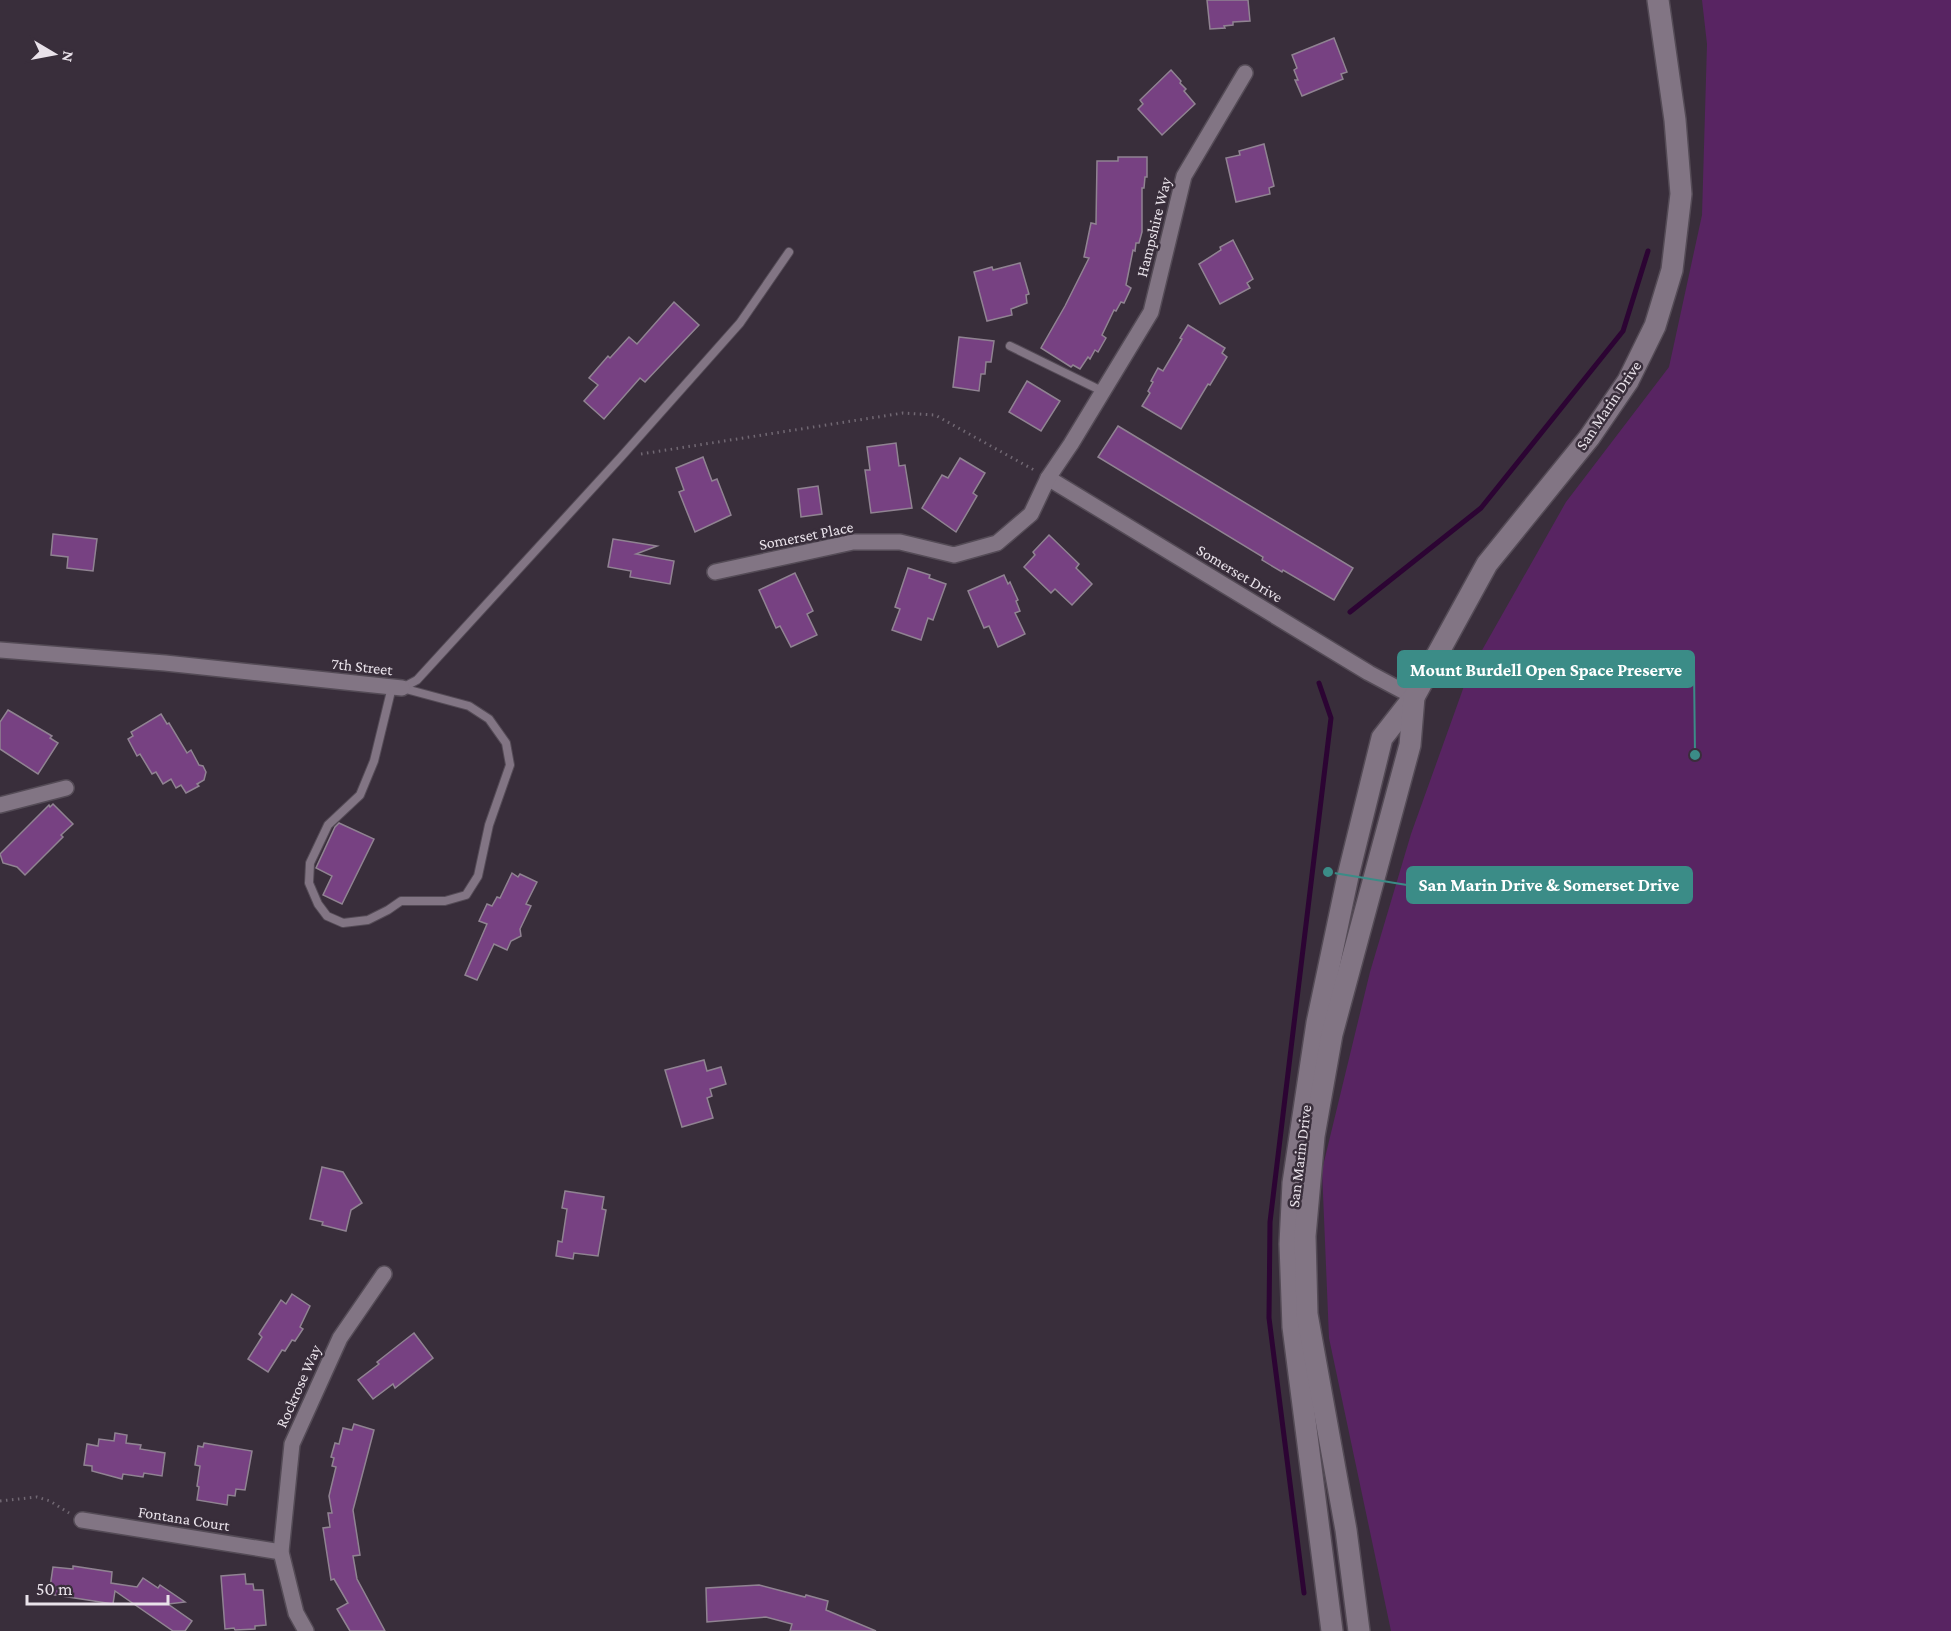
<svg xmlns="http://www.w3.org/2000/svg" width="1951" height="1631" font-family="'Crimson Pro',serif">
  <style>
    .green { fill: #582462 }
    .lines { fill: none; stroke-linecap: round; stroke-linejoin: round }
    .stream { stroke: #2c0433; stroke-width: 5 }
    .building { fill: #774182; stroke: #908392; stroke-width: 1.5 }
    .service-casing { stroke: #544b56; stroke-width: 10 }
    .minor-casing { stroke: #544b56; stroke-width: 18 }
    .secondary-casing { stroke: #544b56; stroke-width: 24 }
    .path { stroke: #716873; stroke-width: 3; stroke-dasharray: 1.5 4.5; stroke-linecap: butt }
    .service { stroke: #827584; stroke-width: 8 }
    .minor { stroke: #827584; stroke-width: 15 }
    .secondary { stroke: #827584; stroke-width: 21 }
    .labels { text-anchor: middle; stroke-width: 5; stroke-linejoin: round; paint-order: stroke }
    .street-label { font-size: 16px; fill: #e9e2ea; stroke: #392e3b }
    .leader { fill: none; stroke: #3b8c87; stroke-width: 2 }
    .callout-dot { fill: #3b8c87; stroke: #392e3b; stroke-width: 2 }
    .callout { fill: #3b8c87; stroke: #3b8c87; stroke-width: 2 }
    .callout-label { font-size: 18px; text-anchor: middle; font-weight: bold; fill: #fff }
  </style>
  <rect width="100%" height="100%" fill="#392e3b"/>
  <!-- green -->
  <polygon class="green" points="1702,0 1951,0 1951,1631 1391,1631 1329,1338 1322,1170 1370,972 1411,834 1468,675 1566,502 1669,367 1702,215 1707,44"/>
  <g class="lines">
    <!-- stream -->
    <g class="stream">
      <polyline points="1350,612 1481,508 1623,331 1648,251"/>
      <polyline points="1304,1593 1269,1318 1270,1222 1331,718 1319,683"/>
    </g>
  </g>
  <!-- building -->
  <g class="building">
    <polygon points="1207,0 1248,0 1250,21 1233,22 1233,25 1224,26 1225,28 1210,29"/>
    <polygon points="1334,38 1347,72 1341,74 1343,79 1302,96 1295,80 1298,80 1294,70 1297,68 1292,55"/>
    <polygon points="1171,70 1181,81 1180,83 1186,89 1184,91 1195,104 1162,135 1138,109 1143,104 1140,100"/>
    <polygon points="1264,144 1274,186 1269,188 1270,194 1236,202 1226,158 1240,155 1239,151"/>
    <polygon points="1118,157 1147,157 1147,177 1145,177 1144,188 1142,188 1142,232 1139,243 1136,243 1135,251 1133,250 1126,285 1131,288 1124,303 1121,302 1116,311 1114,310 1102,335 1106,338 1098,352 1095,350 1090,359 1088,357 1080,369 1073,365 1071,367 1041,348 1065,306 1089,258 1084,257 1091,223 1096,224 1097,161 1118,161"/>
    <polygon points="1233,240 1253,279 1247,283 1250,288 1220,304 1199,264 1221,250 1220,247"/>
    <polygon points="1020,263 1029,294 1026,295 1027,303 1011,309 1012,315 987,321 974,272 992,267 993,270"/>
    <polygon points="674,302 699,325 645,382 640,378 604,419 584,401 598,385 589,378 608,356 610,358 629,337 637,344"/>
    <polygon points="1188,325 1225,348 1222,353 1227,357 1210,385 1208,384 1181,429 1142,406 1150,393 1148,391 1153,382 1151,381 1158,368 1163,371 1182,339 1180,338"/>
    <polygon points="959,337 994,341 991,362 986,362 985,374 981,374 979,391 953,387"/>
    <polygon points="1027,381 1060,401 1041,431 1009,412"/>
    <polygon points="1118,426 1353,568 1334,600 1283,570 1282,572 1262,560 1263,557 1098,457"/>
    <polygon points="896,443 899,466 905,465 912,508 871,513 865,470 870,470 867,447"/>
    <polygon points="703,457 712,481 717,479 731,515 695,532 679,492 684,490 676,468"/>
    <polygon points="960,458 985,473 973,493 977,496 956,532 922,508 942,475 948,478"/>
    <polygon points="818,486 822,514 801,517 798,489"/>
    <polygon points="53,534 97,539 93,571 67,568 68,557 51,555"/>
    <polygon points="1049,535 1079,564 1076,568 1092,584 1072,605 1055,589 1051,593 1024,567 1035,555 1033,552"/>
    <polygon points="613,539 657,546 636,554 674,561 670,584 630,577 631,571 608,567"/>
    <polygon points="908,568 930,575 929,578 946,584 933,620 928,618 921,640 892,630 900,609 895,607"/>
    <polygon points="795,573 813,611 807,614 817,635 791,647 780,626 776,628 759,590"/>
    <polygon points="1004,575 1008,584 1010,582 1018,600 1016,601 1020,611 1015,613 1025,634 998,647 989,626 984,628 968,591"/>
    <polygon points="8,710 52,736 50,738 58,743 38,774 0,749 0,722"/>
    <polygon points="161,714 167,724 169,723 187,753 191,750 199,765 203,766 206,772 204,780 197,784 199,786 186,793 181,785 176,788 171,779 163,784 156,772 152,774 140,754 137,756 128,739 133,736 131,732"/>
    <polygon points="53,804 73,824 61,835 63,837 25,875 17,867 3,863 0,854 49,805 50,807"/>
    <polygon points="339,823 374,839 342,904 323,895 332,876 316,868 335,827"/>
    <polygon points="512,873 518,877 520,874 537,882 526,904 531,906 520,929 521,936 511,941 507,950 494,944 477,980 465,975 487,924 479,921 487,904 492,906 497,897 500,898"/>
    <polygon points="704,1060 707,1071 721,1067 726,1084 710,1089 712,1096 707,1098 713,1118 682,1127 665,1070"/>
    <polygon points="322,1167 343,1172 362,1203 351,1210 346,1231 322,1225 323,1222 310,1219"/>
    <polygon points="565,1191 604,1197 602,1209 606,1210 598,1256 574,1253 573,1259 556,1256 558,1241 562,1242 567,1209 562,1208"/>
    <polygon points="292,1294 310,1306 300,1327 303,1329 295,1341 292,1340 285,1351 282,1350 268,1372 248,1359 262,1337 259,1334 281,1300 286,1304"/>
    <polygon points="414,1333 433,1358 395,1388 393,1384 373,1399 358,1380 379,1364 377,1362"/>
    <polygon points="354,1424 374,1430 353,1510 360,1555 353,1556 357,1579 385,1631 350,1631 337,1609 348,1603 334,1579 331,1580 323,1528 330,1527 328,1513 332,1513 329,1496 336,1467 332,1466 334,1458 331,1457 335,1443 339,1444 343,1428 352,1430"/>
    <polygon points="115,1433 127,1435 126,1443 141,1445 140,1449 165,1453 162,1476 144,1473 143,1477 123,1474 122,1479 92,1471 92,1466 84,1465 87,1444 98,1446 99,1439 114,1441"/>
    <polygon points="204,1443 252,1451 245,1490 236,1489 235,1496 228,1495 227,1505 197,1500 199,1487 197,1486 200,1466 195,1465 198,1446 203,1447"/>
    <polygon points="73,1566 112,1572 111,1583 137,1587 143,1578 158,1588 160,1585 185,1602 168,1604 192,1621 185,1631 173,1631 115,1591 113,1604 49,1594 53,1567 73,1569"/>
    <polygon points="245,1574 246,1584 253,1584 254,1590 263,1590 266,1625 255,1626 255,1629 235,1630 234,1628 225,1629 221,1576"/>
    <polygon points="759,1585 805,1597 806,1595 828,1601 826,1610 876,1631 790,1631 792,1624 766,1617 707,1622 706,1588"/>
  </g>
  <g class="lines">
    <!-- service casing -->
    <g class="service-casing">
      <g id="service">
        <polyline points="1010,346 1104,392"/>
        <polyline points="392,687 374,761 360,795 328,825 310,863 309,883 318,904 327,916 343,923 368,920 388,910 401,901 445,901 466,895 478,876 489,825 510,765 506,743 489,719 469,706 402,688"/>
        <polyline points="402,688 417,680 621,457 740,323 789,252"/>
      </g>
    </g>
    <!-- minor casing -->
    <g class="minor-casing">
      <g id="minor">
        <polyline points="1048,478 1369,673 1414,697"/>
        <polyline points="715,572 853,542 900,542 954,555 997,543 1031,514 1048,478 1071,444 1151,312 1184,176 1245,73"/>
        <polyline points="0,650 165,663 402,688"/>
        <polyline points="0,805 66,788"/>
        <polyline points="82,1520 281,1552"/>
        <polyline points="306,1631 296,1613 281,1552 292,1444 340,1338 384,1274"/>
      </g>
    </g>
    <!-- secondary casing -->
    <g class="secondary-casing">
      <g id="secondary">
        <polyline points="1332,1631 1293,1327 1290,1244 1293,1183 1317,1023 1348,876 1382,738 1414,697 1487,564 1589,438 1628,381 1655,326 1672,270 1681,194 1675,120 1658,0"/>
        <polyline points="1359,1631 1346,1530 1307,1314 1305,1236 1314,1136 1332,1034 1410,745 1414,697"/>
      </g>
    </g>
    <!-- path -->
    <g class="path">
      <polyline points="641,454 903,413 935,415 1034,470"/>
      <polyline points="0,1501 37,1497 50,1501 69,1513"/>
    </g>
    <!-- service -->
    <use href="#service" class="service"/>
    <!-- minor -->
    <use href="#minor" class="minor"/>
    <!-- secondary -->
    <use href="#secondary" class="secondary"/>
  </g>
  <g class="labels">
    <!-- street labels -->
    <g class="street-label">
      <text transform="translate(1153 227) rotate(-76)" y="6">Hampshire Way</text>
      <text transform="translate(1608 405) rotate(-56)" y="6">San Marin Drive</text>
      <text transform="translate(806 535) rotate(-11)" y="6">Somerset Place</text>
      <text transform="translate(1240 573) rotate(31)" y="6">Somerset Drive</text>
      <text transform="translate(362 666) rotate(6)" y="6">7th Street</text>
      <text transform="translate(1299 1156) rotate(-83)" y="6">San Marin Drive</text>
      <text transform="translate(298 1386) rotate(-66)" y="6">Rockrose Way</text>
      <text transform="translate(184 1518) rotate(9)" y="6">Fontana Court</text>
    </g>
  </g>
  <!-- callouts -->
  <path class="leader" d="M1695 755L1694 669M1328 872L1407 885"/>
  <g class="callout-dot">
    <circle cx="1695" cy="755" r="6"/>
    <circle cx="1328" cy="872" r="6"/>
  </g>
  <g class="callout">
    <rect x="1398" y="651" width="296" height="36" rx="6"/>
    <rect x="1407" y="867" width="285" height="36" rx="6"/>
  </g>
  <g class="callout-label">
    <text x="1546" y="676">Mount Burdell Open Space Preserve</text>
    <text x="1549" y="891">San Marin Drive &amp; Somerset Drive</text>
  </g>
  <!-- north arrow -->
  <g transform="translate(54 54) rotate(100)" stroke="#392e3b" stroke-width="4.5" paint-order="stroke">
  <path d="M0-4.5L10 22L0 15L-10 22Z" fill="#e9e2ea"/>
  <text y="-9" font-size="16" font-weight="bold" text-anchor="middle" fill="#e9e2ea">N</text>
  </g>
  <!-- scale -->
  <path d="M27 1595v9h141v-9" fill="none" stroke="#e9e2ea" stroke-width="3"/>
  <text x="36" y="1595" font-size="18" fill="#e9e2ea" stroke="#392e3b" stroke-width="4.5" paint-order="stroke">50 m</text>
</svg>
